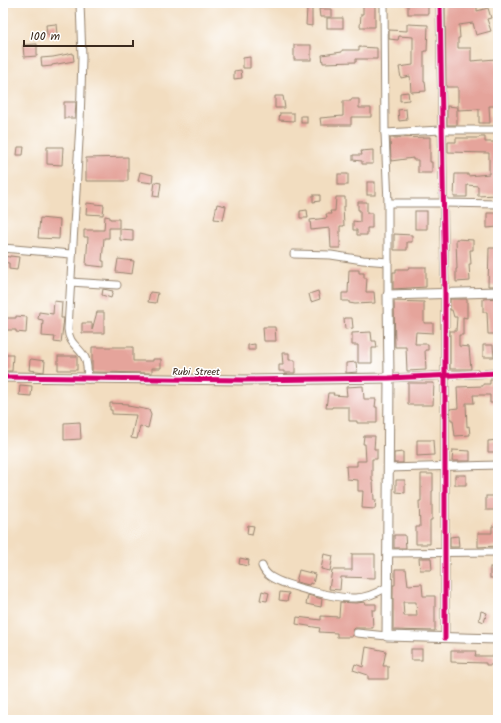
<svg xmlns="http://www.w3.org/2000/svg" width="501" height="723" font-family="Kalam,sans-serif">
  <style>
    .building { fill: #e5a49b; fill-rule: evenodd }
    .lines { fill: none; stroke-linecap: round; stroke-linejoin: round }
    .minor-casing { stroke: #96846f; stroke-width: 9 }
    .tertiary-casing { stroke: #96846f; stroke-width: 11 }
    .minor { stroke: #fff; stroke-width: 7 }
    .tertiary { stroke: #fff; stroke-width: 9 }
    .cycleway-casing { stroke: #fff; stroke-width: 8 }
    .cycleway { stroke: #d6006c; stroke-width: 5 }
    .labels { text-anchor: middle; stroke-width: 3; stroke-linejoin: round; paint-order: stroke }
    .street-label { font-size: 10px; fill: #3b2a1e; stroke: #fff }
  </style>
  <rect width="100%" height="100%" fill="#fff"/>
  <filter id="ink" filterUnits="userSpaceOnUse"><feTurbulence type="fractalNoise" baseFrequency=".025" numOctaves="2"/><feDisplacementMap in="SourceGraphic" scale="8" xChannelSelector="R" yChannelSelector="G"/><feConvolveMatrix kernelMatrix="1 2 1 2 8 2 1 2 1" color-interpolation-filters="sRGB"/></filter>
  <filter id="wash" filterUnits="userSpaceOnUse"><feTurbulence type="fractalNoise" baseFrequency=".012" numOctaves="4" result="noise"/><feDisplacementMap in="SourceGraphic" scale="16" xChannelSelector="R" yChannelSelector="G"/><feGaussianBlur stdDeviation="0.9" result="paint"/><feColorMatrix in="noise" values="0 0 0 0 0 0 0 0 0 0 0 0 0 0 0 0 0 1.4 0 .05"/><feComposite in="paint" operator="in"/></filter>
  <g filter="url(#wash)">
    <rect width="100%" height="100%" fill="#f2ddc0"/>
    <g id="blocks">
      <!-- building -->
      <g class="building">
        <polygon points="363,3 375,3 375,27 360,27 361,14 363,14"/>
        <rect x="408" y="3" width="20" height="11"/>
        <polygon points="445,3 477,3 477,11 488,8 491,18 487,19 491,31 476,35 473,23 459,25 460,38 458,38 458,48 471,48 471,61 496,59 498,89 497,106 489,106 490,123 479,123 479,109 458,110 458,87 446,87"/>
        <polygon points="307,8 312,8 312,26 306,25"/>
        <polygon points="319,9 332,9 332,17 320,17"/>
        <rect x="327" y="18" width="16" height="10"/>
        <polygon points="56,24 57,35 47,35 46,25"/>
        <polygon points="407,24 428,25 427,51 424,51 424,81 425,81 426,91 411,92 410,76 401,78 399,67 413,65 413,37 399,36 398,40 389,39 389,30 407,31"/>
        <polygon points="37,44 37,56 24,57 23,45"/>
        <rect x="294" y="45" width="17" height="15"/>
        <polygon points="359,47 377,48 377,59 356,59 356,62 323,63 322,55 342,52 342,50 359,50"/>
        <polygon points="73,53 74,61 52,65 52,66 42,67 41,58 53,57"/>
        <polygon points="250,57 250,68 243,68 243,58"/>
        <polygon points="241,70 242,78 234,79 234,71"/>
        <polygon points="408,92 409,100 400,101 400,93"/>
        <polygon points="275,96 283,96 285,108 275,108"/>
        <polygon points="351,99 359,99 359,108 371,108 371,117 351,117 351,125 321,125 320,118 343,116 343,101 351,101"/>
        <polygon points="64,102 76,102 75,118 64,118"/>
        <polygon points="447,106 457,107 457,125 447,125"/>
        <polygon points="406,109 407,120 399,121 398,110"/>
        <polygon points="280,113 294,113 294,121 279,120"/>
        <rect x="301" y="116" width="6" height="7"/>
        <polygon points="430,137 430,162 432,162 432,173 418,173 418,160 413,160 413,158 391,161 390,138"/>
        <polygon points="479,137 485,137 485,142 498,142 497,195 478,196 478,186 467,185 467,197 454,197 455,174 468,174 468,176 489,174 489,153 448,152 448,142 456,142 456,138 479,138"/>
        <polygon points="18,147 24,147 23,155 17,155"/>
        <polygon points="47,147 63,147 62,165 47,164"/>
        <polygon points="373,150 373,164 362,164 362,161 353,160 353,155 362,155 361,151"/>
        <polygon points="128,157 128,181 86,181 86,158"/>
        <polygon points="140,172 153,175 152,183 138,181"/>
        <rect x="338" y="174" width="10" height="11"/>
        <polygon points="155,182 161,183 159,197 153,196"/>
        <rect x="367" y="182" width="8" height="13"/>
        <polygon points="313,195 320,195 320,201 313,202"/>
        <polygon points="336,197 345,197 345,207 343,207 344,226 340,226 340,248 331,248 330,228 311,230 310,220 327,218 326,214 331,214 330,211 335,211"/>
        <polygon points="358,202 367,202 367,213 372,213 372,228 367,228 367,235 357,235 357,230 353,230 353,221 360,222 360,210 358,210"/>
        <polygon points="87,203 104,205 103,215 86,214"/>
        <polygon points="217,204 226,206 223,220 214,219"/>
        <polygon points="307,210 308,218 300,218 300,211"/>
        <rect x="415" y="211" width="12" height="18"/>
        <polygon points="487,213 498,213 498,227 487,228"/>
        <polygon points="105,216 110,217 110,219 119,219 119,228 109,228 109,238 104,238 102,261 104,261 104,267 86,265 88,237 84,237 84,230 104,230"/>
        <polygon points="40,218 60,220 59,239 38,238"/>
        <polygon points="120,229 133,230 133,241 120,240"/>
        <polygon points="394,234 412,235 412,242 407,242 407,250 394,250"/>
        <polygon points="456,239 473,240 473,250 470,250 471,264 469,264 470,281 456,282 456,269 457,269"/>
        <polygon points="489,248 498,248 498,286 488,286"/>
        <polygon points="3,256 10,257 10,256 19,257 17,270 9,269 9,263 3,262"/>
        <polygon points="118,259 134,261 132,274 116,272"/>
        <polygon points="409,267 426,267 426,287 393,289 393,272 396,272 396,269 408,269"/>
        <polygon points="349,270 359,270 359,273 364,273 364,278 367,278 366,292 374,292 375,303 355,304 349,303 349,301 342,301 342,293 348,293"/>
        <polygon points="103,289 113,291 111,298 102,295"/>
        <polygon points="318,291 320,299 311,302 309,294"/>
        <polygon points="150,292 158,293 156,303 148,302"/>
        <polygon points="498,298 498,334 488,334 487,312 483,312 483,299"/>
        <polygon points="450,299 467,299 467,318 463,317 463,335 459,335 459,346 469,347 471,369 450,369 450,331 456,331 457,317 454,317 452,310 450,310"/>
        <polygon points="54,301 62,302 61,318 64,318 61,343 54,342 55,337 42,336 43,320 38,319 39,312 53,314"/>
        <polygon points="394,301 424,302 424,323 433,323 433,333 416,332 415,344 428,344 428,350 425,350 426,370 407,371 406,347 395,347"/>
        <polygon points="97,312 104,312 104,333 82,333 82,323 92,323 92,330"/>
        <polygon points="16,316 27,317 26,333 16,332 16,330 3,330 3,318 16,318"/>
        <polygon points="344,318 352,318 353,328 345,329"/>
        <polygon points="263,327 275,327 276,341 264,341"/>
        <polygon points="371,332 372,341 376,341 377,348 372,348 372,363 358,363 358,345 352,345 352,333"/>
        <polygon points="255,344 255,350 248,350 248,345"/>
        <polygon points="483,345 493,345 494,357 483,357"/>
        <polygon points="92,347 133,347 133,361 153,361 153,359 161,359 161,368 152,368 152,373 92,372"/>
        <polygon points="282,353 289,353 289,360 295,360 295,373 284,373 284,371 279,371 279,365 283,365"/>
        <polygon points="3,355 13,355 12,371 3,371"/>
        <rect x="58" y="356" width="19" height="14"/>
        <polygon points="31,359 45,361 44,372 29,370 30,360"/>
        <polygon points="356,362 357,372 346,373 346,363"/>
        <polygon points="490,380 498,380 498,403 490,403 490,395 473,395 474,403 466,403 467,427 469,426 470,435 455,436 453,420 451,420 450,409 458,408 457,387 483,386 483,384 490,384"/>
        <polygon points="408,383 434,383 433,405 408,405"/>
        <polygon points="20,385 32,386 31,396 19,395"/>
        <polygon points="363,386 364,399 376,399 375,407 377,407 377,423 357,423 357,421 349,421 349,407 332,407 332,408 326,408 328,393 334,393 333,395 347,396 346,387"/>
        <polygon points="110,403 128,404 128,406 149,410 151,415 148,428 140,426 137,439 131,438 136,415 112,414 112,410 110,410"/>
        <polygon points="80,422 81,439 64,440 64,423"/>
        <polygon points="364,436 375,436 374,449 377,449 377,459 372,459 372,481 373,481 374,500 376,500 375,509 362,508 363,491 358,491 358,480 347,479 346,466 357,466 357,461 366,461 365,444 363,444"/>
        <polygon points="417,440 433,440 434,455 417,456"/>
        <polygon points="498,440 498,452 488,452 488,441"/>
        <polygon points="453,450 470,451 470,461 452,461"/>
        <polygon points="403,452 403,463 394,463 394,453"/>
        <polygon points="421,474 433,474 433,491 432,491 432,520 430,520 430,544 416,544 416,527 420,527 419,501 421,501"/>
        <rect x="455" y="475" width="11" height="10"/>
        <polygon points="396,480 405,480 405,493 396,492"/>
        <rect x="486" y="496" width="12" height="14"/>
        <polygon points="248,525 254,526 252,535 247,534"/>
        <polygon points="492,526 498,526 498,546 478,547 478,533 492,533"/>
        <polygon points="394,535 405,535 406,548 394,548"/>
        <polygon points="458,536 459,547 450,547 450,537"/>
        <polygon points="324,554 333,556 330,571 321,569"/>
        <polygon points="352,554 375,554 375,578 341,577 340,590 329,589 332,570 352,570"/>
        <polygon points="240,558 249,560 248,566 239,564"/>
        <polygon points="419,558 431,558 432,570 420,570"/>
        <rect x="490" y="567" width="8" height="11"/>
        <path d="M395,569h11l2,16 14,-1 1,12h12v35l-42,-1v-45h2zM403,602h13l1,14h-13z"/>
        <polygon points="299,570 315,574 313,584 310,583 309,585 296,582"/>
        <polygon points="262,591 269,593 267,601 260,600"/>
        <polygon points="280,592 289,593 287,601 279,600"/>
        <polygon points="308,595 322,599 321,607 306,604"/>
        <polygon points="340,602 356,603 365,602 365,604 376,604 376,610 372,610 373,628 355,628 353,630 352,637 337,637 337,633 319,632 320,628 296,624 297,617 321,620 321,616 339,617"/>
        <polygon points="481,611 487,613 484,622 479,620"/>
        <polygon points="366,647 386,651 383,666 388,666 388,679 368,679 368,675 353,670 355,664 363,667"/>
        <rect x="411" y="649" width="11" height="11"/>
        <polygon points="451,651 476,651 475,656 494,656 494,665 486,665 486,663 451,662"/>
      </g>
    </g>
  </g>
  <g filter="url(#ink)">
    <use href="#blocks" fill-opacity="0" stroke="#96846f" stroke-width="1"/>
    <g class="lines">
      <!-- minor casing -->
      <g class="minor-casing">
        <g id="minor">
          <path d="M80,3l2,55 -2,65 -12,206c1,15 9,16 16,27 4,6 3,16 4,23"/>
          <polyline points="384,3 385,133 388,203 388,295"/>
          <polyline points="440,3 445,293 445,638"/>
          <polyline points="385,133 441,130 498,130"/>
          <polyline points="388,203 444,203 498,204"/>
          <polyline points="3,248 71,254"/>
          <polyline points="294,254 331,255 363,260 388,262"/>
          <polyline points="70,282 117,285"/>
          <polyline points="389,378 498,373"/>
          <polyline points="388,468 498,465"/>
          <polyline points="387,553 498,552"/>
          <path d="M262,566c2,5 4,8 9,11 14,9 68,22 84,21 11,0 22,-5 32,-11"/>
          <polyline points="357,633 387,636"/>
        </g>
      </g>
      <!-- tertiary casing -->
      <g class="tertiary-casing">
        <g id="tertiary">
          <polyline points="498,292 388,295 389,378 387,636 498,639"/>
          <polyline points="3,377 244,380 389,378"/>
        </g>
      </g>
      <!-- minor -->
      <use href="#minor" class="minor"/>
      <!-- tertiary -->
      <use href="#tertiary" class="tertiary"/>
      <!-- cycleway casing -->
      <g class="cycleway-casing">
        <g id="cycleway">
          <polyline points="440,3 445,293 445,638"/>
          <polyline points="3,377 244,380 389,378 498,373"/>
        </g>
      </g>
      <!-- cycleway -->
      <use href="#cycleway" class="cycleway"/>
    </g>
  </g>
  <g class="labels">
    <!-- street labels -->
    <g class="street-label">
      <text x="196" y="375">Rubi Street</text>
    </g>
  </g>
  <!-- margin -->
  <rect width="501" height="723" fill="none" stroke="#fff" stroke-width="16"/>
  <!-- scale -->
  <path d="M24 40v6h109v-6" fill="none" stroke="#3b2a1e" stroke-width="2"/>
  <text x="30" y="40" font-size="12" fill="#3b2a1e" stroke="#ffffff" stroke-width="3" paint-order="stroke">100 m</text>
</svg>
